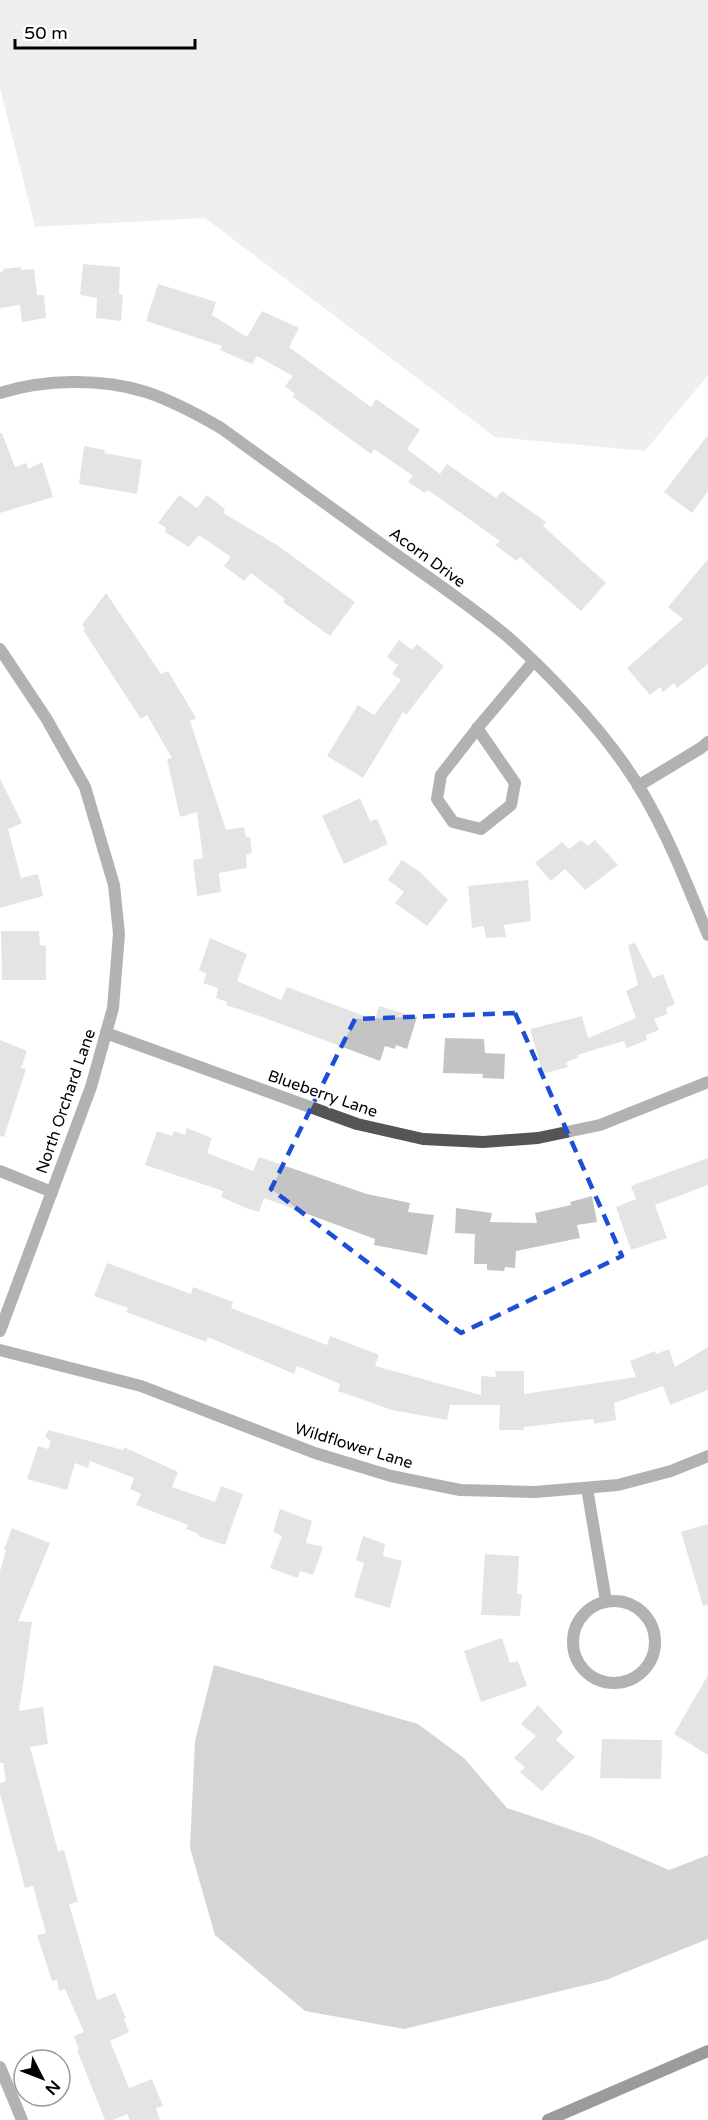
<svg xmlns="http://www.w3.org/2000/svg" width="708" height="2120" font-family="'Varela Round',sans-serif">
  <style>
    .green { fill: #dcdcdc }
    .water { fill: #a3a3a3 }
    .building { fill: #c4c4c4 }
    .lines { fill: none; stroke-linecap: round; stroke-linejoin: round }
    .minor { stroke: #555; stroke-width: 12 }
    .tertiary { stroke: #555; stroke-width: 12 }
    .secondary { stroke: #222; stroke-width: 12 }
    .marked { fill: none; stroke: #1d4ed8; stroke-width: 4.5; stroke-dasharray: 12 8; stroke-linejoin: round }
    .labels { text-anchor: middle; stroke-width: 5; stroke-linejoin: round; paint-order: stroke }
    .street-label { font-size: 16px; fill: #000; stroke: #fff }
  </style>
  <rect width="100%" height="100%" fill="#fff"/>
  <!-- green -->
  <polygon class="green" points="0,0 708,0 708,375 645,451 495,437 205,218 35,227 0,88"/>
  <!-- water -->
  <polygon class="water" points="214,1665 418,1724 464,1758 507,1808 590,1836 669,1870 708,1855 708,1939 606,1980 404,2029 305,2011 215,1935 190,1848 195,1741"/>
  <!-- building -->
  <g class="building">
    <polygon points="83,264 120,267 119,294 123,295 121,321 96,318 97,298 80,295"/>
    <polygon points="20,267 22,270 34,269 37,295 44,295 46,318 22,322 20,305 0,308 0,272 4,271 3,269"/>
    <polygon points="158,284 216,302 212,315 247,337 262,311 299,328 289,347 371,407 376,399 420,430 407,449 440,474 447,464 496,498 502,491 546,522 543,526 606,583 581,611 520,557 517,561 495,545 500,541 428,490 425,493 408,482 413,476 374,449 371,454 293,397 294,393 285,386 293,376 257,356 252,364 220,350 222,346 146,321"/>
    <polygon points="0,433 2,433 15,467 27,463 28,469 42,462 53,497 0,513"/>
    <polygon points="708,435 708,491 692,513 664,492"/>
    <polygon points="84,446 105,450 104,453 142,460 137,494 79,484"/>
    <polygon points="179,495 197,508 207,495 225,509 223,513 277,545 355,602 330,636 283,602 285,599 251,573 244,581 224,566 231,557 199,535 189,547 165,532 166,528 158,523"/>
    <polygon points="708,559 708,664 677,688 674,683 663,692 660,687 650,695 627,668 683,619 668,607"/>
    <polygon points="106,593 161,674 168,671 196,718 190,721 226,830 244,827 246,837 250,837 252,853 246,855 247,868 219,873 221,892 197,896 193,860 203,858 197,812 180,817 167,759 172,758 147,715 141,719 83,630 86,629 82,625"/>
    <polygon points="399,640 412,650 417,644 444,666 406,715 403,712 363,778 327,756 358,705 374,715 401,680 392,674 398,665 387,657"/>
    <polygon points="0,779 22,823 8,829 21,878 38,874 43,896 0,908"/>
    <polygon points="360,798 370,821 377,819 388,844 344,864 322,816"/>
    <polygon points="581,840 588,846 595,840 618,865 585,890 565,869 551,881 535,863 562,842 569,849"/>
    <polygon points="402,860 420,872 448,900 427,926 395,903 404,892 388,880"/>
    <polygon points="528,880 531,921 504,925 506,937 486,938 484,926 472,928 468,886"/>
    <polygon points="1,931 39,931 40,945 46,946 46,980 2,980"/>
    <polygon points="210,938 247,954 237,981 281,1000 287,987 375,1020 379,1006 417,1017 407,1049 396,1045 395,1049 385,1046 380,1061 262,1017 226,1005 227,1002 216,998 218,988 203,983 207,974 199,970"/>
    <polygon points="635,943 653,978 663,974 675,1004 666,1008 667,1014 654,1019 659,1030 646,1035 647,1040 627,1048 624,1041 577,1055 578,1058 566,1062 568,1067 543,1074 530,1029 582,1016 588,1038 636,1018 626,991 638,985 628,945"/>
    <polygon points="445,1038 484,1039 485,1053 505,1054 504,1079 482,1078 483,1074 443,1073"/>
    <polygon points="0,1040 27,1051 21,1068 26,1069 4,1137 0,1136"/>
    <polygon points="187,1128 212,1138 207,1153 253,1171 259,1157 367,1194 410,1203 408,1212 434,1215 427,1255 374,1245 375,1239 264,1198 259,1212 246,1208 221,1197 223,1191 145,1165 157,1131 172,1136 174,1131 185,1135"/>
    <polygon points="708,1158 708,1185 655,1205 667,1238 631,1250 616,1207 636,1199 631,1186"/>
    <polygon points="592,1196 597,1222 577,1225 580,1238 516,1251 515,1268 505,1267 504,1271 487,1270 487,1264 474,1264 475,1234 455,1233 456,1208 492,1213 490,1222 537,1223 535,1213 571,1205 570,1202"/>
    <polygon points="107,1263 191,1294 193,1287 233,1302 231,1308 327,1345 330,1336 379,1355 375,1366 481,1395 481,1376 496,1377 495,1371 524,1371 524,1394 636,1377 630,1361 655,1351 656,1354 669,1349 675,1367 708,1347 708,1390 670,1405 663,1386 614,1403 616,1420 594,1424 593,1419 524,1427 524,1430 499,1430 500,1405 450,1405 447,1420 392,1410 338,1391 340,1384 297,1366 294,1374 208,1337 206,1342 126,1312 128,1308 94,1296"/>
    <polygon points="48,1430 123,1450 124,1447 178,1472 172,1487 215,1502 221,1486 243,1494 225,1545 198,1536 199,1534 186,1529 188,1525 136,1505 141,1494 130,1489 134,1478 90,1461 88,1468 75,1463 67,1490 27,1479 38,1446 48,1449 51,1441 45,1437"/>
    <polygon points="280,1509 312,1521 306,1543 323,1547 313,1575 300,1571 298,1578 270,1568 282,1536 273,1532"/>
    <polygon points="708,1524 708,1605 703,1606 681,1532"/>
    <polygon points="12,1528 50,1543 18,1621 32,1622 19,1711 43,1707 48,1744 30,1747 58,1851 64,1850 78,1902 69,1904 97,2000 115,1993 126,2018 124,2019 129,2032 110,2041 129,2088 152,2079 163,2106 156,2108 160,2120 130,2120 127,2114 113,2120 105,2120 77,2050 79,2050 74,2036 84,2032 65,1989 59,1991 57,1980 52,1981 37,1935 46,1933 33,1886 25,1888 0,1794 0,1783 6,1781 3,1763 0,1763 0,1571 6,1550 4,1550"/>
    <polygon points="363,1536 385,1544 383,1556 402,1561 390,1608 354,1597 364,1563 356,1560"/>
    <polygon points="485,1554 519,1556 517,1594 522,1594 520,1616 481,1615"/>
    <polygon points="502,1638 510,1663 518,1661 527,1686 481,1702 464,1651"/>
    <polygon points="708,1675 708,1755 674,1734"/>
    <polygon points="538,1705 563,1732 556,1740 575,1757 542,1791 520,1772 525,1767 514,1758 536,1736 521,1724"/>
    <polygon points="602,1739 662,1740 661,1779 600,1778"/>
  </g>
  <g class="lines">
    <!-- minor -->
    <g class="minor">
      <path d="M0,393c44,-14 102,-15 146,-1 27,9 51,22 75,36 56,40 111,80 166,120 41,29 83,57 121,89 39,35 86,84 116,127 37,52 60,113 84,171"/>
      <polyline points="477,728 515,783 511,805 481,829 453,822 437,799 441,775 480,725 533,662"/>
      <polyline points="638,786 701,748 708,742"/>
      <polyline points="106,1033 357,1124 423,1139 483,1142 538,1138 600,1125 708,1082"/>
      <polyline points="0,1171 52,1192"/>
      <polyline points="0,1350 141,1386 315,1453 391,1476 460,1490 535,1492 618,1485 671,1471 708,1456"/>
      <polyline points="587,1488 606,1601"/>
      <circle cx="614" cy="1642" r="41"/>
    </g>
    <!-- tertiary -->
    <g class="tertiary">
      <polyline points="0,649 46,718 85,787 114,885 119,934 113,1008 91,1087 0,1331"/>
      <polyline points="0,2067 22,2120"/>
    </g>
    <!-- secondary -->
    <polyline class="secondary" points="548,2120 708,2051"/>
  </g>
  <!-- marked area -->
  <path d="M0 0H708V2120H0ZM515,1013l107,243 -161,77 -190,-144 84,-170z" fill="#fff" fill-opacity=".55" fill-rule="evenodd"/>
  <path class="marked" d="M515,1013l107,243 -161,77 -190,-144 84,-170z"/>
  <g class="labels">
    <!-- street labels -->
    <g class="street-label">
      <text transform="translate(428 557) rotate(36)" y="6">Acorn Drive</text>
      <text transform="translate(323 1093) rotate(19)" y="6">Blueberry Lane</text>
      <text transform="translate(65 1101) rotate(-71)" y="6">North Orchard Lane</text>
      <text transform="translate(354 1445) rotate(17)" y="6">Wildflower Lane</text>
    </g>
  </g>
  <!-- north arrow -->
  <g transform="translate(42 2078) rotate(132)"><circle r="28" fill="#ffffff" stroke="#999999" stroke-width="1.5"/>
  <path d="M0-4.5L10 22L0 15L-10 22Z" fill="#000000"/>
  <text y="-9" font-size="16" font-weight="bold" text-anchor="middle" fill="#000000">N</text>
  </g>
  <!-- scale -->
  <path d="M15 39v9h180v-9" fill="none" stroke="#000000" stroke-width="3"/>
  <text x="24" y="39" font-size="18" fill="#000000" stroke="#ffffff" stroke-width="4.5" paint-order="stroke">50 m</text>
</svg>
